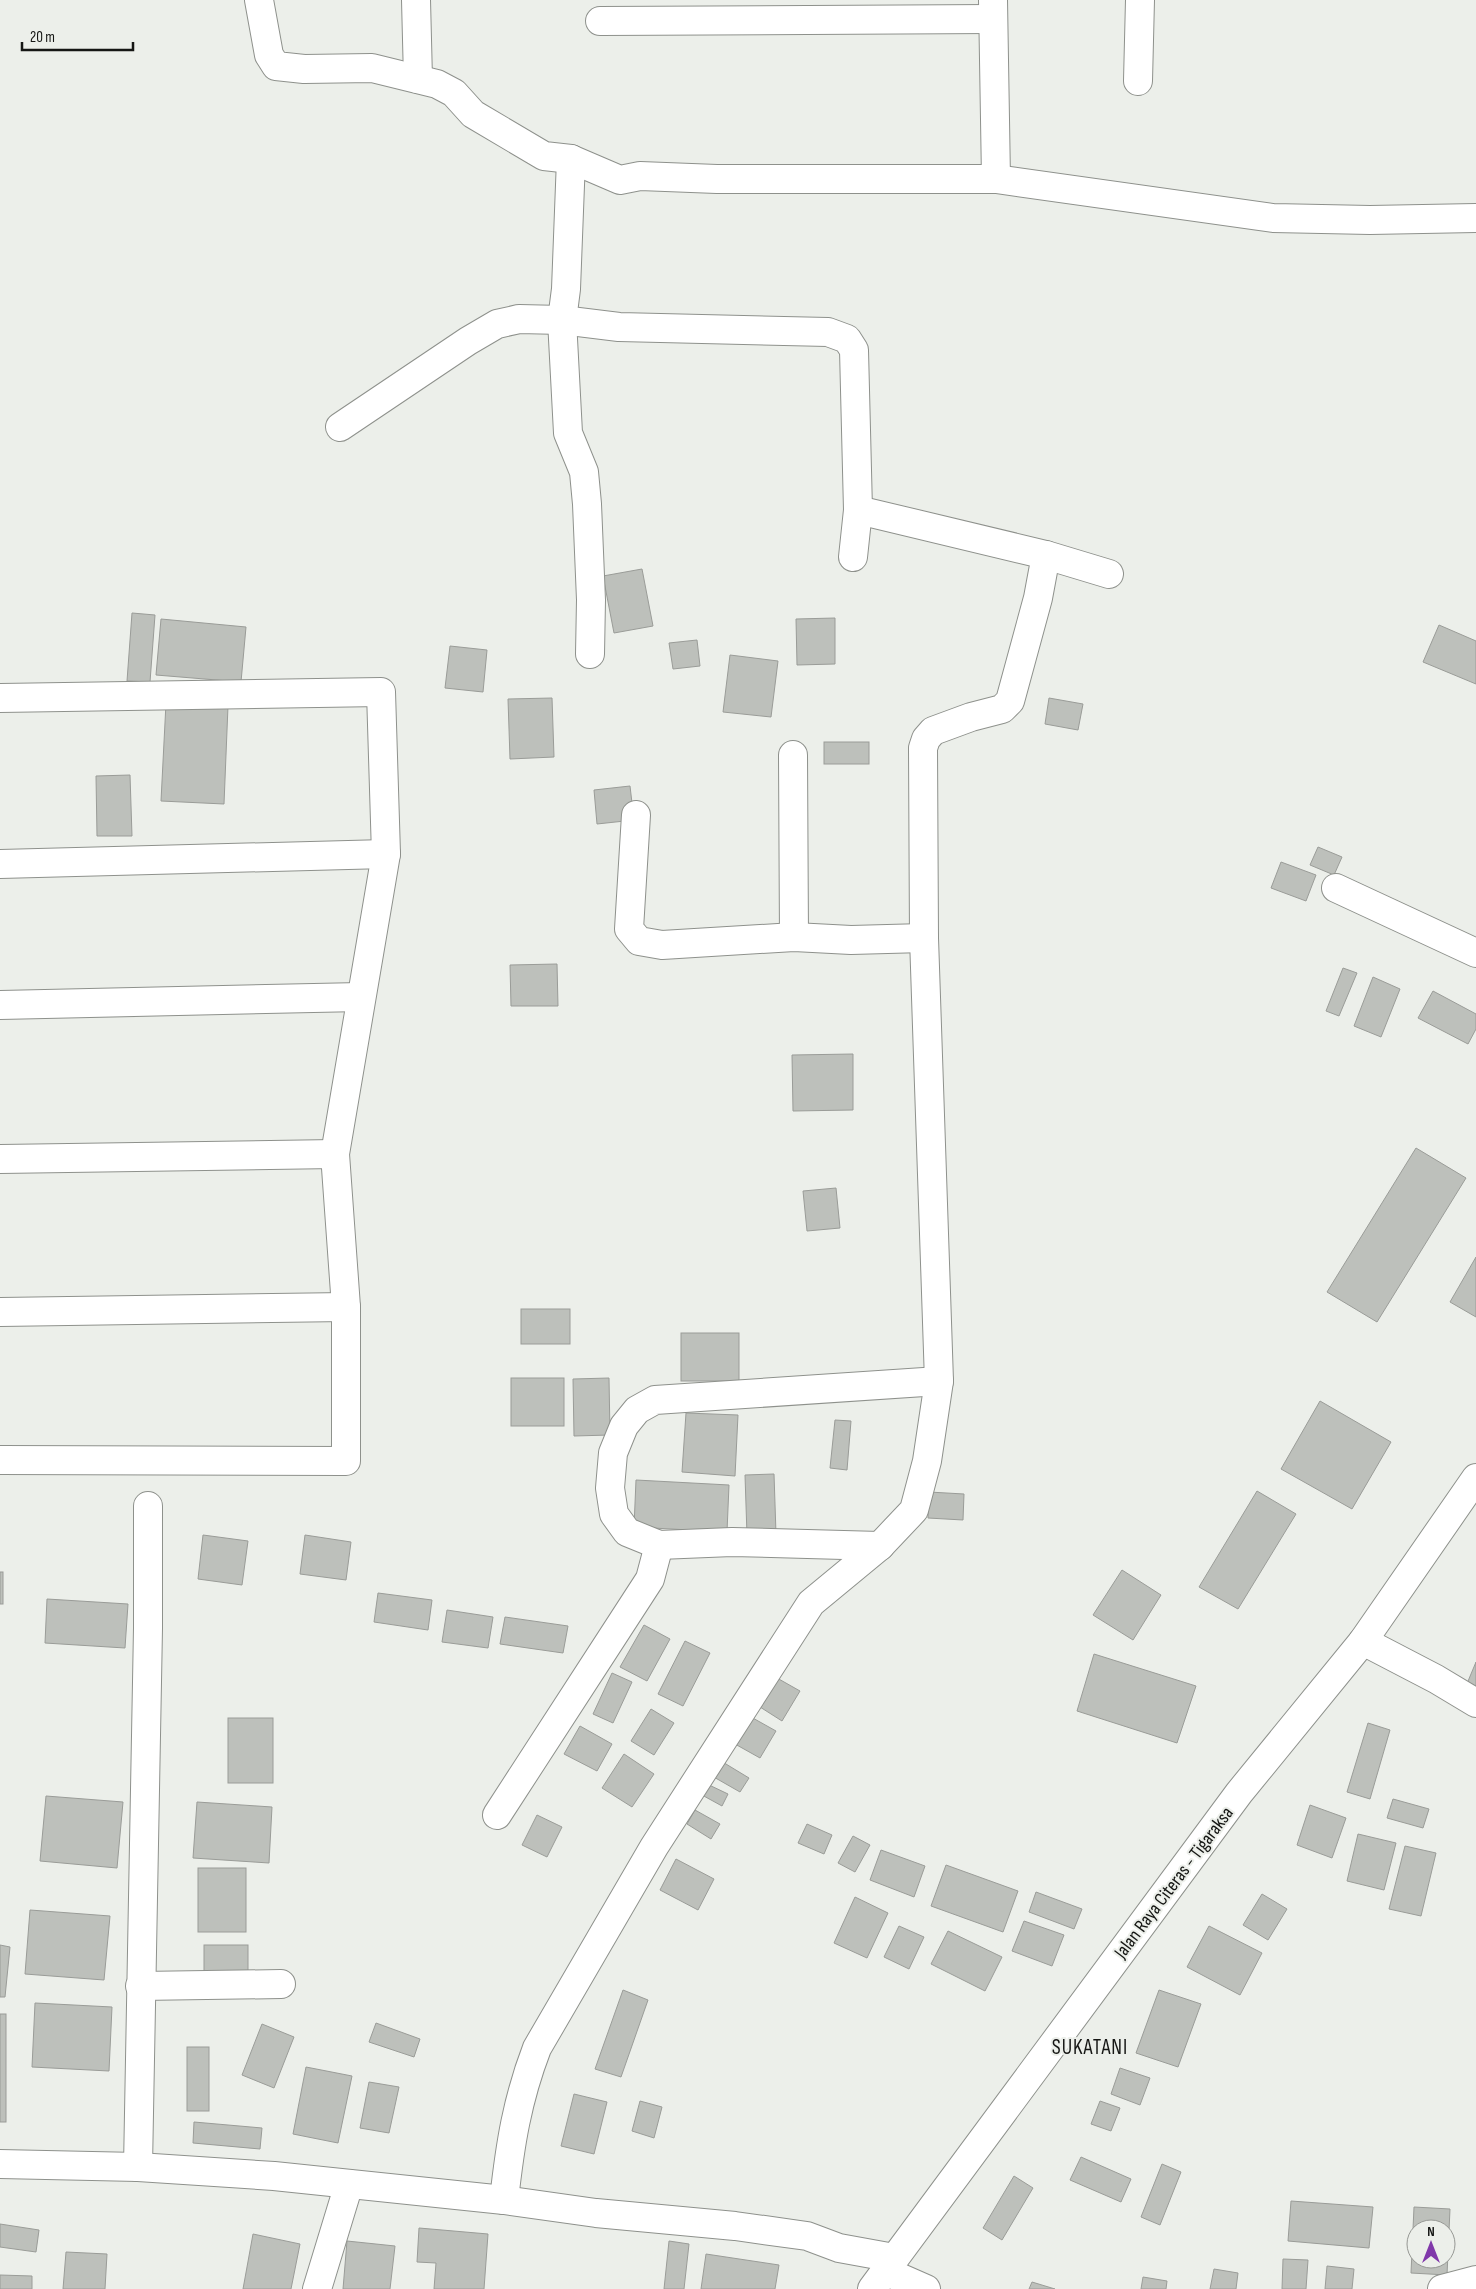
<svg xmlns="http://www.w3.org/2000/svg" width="1476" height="2289" font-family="'Sofia Sans Condensed',sans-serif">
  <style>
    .building { fill: #bdc0bb; stroke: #9a9c98; fill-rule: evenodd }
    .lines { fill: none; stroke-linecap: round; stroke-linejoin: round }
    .minor-casing { stroke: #8e918c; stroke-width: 30 }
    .primary-casing { stroke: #8e918c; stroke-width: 30 }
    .minor { stroke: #fff; stroke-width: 28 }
    .primary { stroke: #fff; stroke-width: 28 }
    .labels { text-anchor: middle; stroke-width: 4; stroke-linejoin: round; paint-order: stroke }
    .street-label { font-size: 19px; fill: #151614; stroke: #ecefea }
    .quarter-label { font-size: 21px; letter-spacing: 1px; fill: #151614; stroke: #ecefea }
  </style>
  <rect width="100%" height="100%" fill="#ecefea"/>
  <!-- building -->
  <g class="building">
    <polygon points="642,569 653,626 614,633 603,576"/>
    <polygon points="132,613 155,615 150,682 127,681"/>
    <polygon points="835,618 835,664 797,665 796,619"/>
    <polygon points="161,619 246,627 241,682 156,675"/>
    <polygon points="1439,625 1476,641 1476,684 1423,662"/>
    <polygon points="697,640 700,666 673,669 669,643"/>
    <polygon points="450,646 487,650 483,692 445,688"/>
    <polygon points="730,655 778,661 771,717 723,712"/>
    <polygon points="552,698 554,757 510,759 508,699"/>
    <polygon points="1049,698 1083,704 1078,730 1045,724"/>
    <polygon points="166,703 228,706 224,804 161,801"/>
    <rect x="824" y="742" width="45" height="22"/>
    <polygon points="130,775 132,836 97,836 96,776"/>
    <polygon points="630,786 634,820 597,824 594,790"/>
    <polygon points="1318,847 1342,857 1334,875 1310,865"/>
    <polygon points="1281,862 1316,875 1306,901 1271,888"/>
    <polygon points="557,964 558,1006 511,1006 510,965"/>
    <polygon points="1343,968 1357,973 1339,1016 1326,1011"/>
    <polygon points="1373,977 1400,989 1381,1037 1354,1026"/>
    <polygon points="1433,991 1476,1014 1476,1029 1468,1044 1418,1018"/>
    <polygon points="853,1054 853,1110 793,1111 792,1055"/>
    <polygon points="1416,1148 1466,1178 1377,1322 1327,1292"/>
    <polygon points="836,1188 840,1228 807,1231 803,1191"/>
    <polygon points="1476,1257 1476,1317 1450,1302"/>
    <rect x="521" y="1309" width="49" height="35"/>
    <rect x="681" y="1333" width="58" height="48"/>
    <rect x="511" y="1378" width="53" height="48"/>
    <polygon points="609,1378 610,1435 574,1436 573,1379"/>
    <polygon points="1320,1401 1391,1442 1352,1509 1281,1469"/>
    <polygon points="686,1413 738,1415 735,1476 682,1472"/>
    <polygon points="835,1420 851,1421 847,1470 830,1468"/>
    <polygon points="774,1474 776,1534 747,1535 745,1475"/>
    <polygon points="636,1480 729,1485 727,1532 634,1527"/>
    <polygon points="1257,1491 1296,1514 1238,1609 1199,1587"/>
    <polygon points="929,1492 964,1494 963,1520 928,1518"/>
    <polygon points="203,1535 248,1541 242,1585 198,1579"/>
    <polygon points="305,1535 351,1542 346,1580 300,1574"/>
    <polygon points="1122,1570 1161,1595 1133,1640 1093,1615"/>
    <rect x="0" y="1572" width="3" height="32"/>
    <polygon points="378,1593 432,1600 428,1630 374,1622"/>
    <polygon points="47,1599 128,1604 125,1648 45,1643"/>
    <polygon points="447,1610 493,1617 488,1648 442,1642"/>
    <polygon points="505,1617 568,1626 563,1653 500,1644"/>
    <polygon points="644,1625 670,1639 647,1681 620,1667"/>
    <polygon points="685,1641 710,1653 683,1706 658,1694"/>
    <polygon points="1094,1654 1196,1686 1177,1743 1077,1711"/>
    <polygon points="1476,1662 1476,1690 1466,1686"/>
    <polygon points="612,1673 632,1682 613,1723 593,1714"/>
    <polygon points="777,1678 800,1691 782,1721 760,1707"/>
    <polygon points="651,1709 674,1723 654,1755 631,1741"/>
    <polygon points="751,1717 776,1731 760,1758 735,1744"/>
    <rect x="228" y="1718" width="45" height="65"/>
    <polygon points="1368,1723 1390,1730 1370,1799 1347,1792"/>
    <polygon points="580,1726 612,1744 597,1771 564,1754"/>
    <polygon points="624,1754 654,1774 632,1807 602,1788"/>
    <polygon points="721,1761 749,1778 740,1792 712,1776"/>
    <polygon points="707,1784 728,1794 722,1806 702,1795"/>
    <polygon points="46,1796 123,1802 117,1868 40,1861"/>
    <polygon points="1393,1799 1429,1809 1423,1828 1387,1818"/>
    <polygon points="197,1802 272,1807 269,1863 193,1858"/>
    <polygon points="1310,1805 1346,1818 1332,1858 1297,1845"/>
    <polygon points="695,1810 720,1824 711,1839 687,1824"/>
    <polygon points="537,1815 562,1827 547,1857 522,1845"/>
    <polygon points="807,1824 832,1835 824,1854 798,1843"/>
    <polygon points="1358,1834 1396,1843 1384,1890 1347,1881"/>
    <polygon points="853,1836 870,1845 855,1872 838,1863"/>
    <polygon points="1405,1846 1436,1853 1421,1916 1389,1909"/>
    <polygon points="881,1850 925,1866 914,1897 870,1880"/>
    <polygon points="676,1859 714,1879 698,1910 660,1890"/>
    <polygon points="946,1865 1018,1891 1003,1932 931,1906"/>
    <rect x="198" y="1868" width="48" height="64"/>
    <polygon points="1036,1892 1082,1909 1074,1929 1029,1912"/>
    <polygon points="1262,1894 1287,1909 1268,1940 1243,1925"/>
    <polygon points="855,1897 888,1913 867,1958 834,1943"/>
    <polygon points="30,1910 110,1916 104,1980 25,1974"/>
    <polygon points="1024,1921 1064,1935 1052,1966 1012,1951"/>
    <polygon points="899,1926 924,1937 909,1969 884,1957"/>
    <polygon points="1209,1926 1262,1953 1240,1995 1187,1967"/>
    <polygon points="948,1931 1002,1957 985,1991 931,1964"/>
    <polygon points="0,1945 10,1947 5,1997 0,1997"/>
    <rect x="204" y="1945" width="44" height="31"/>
    <polygon points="623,1990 648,2000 621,2077 595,2069"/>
    <polygon points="1159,1990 1201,2004 1178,2067 1136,2053"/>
    <polygon points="35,2003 112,2007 109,2071 32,2067"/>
    <rect x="0" y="2014" width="6" height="108"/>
    <polygon points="376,2023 420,2039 414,2057 369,2042"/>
    <polygon points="262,2024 294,2037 274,2088 242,2075"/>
    <rect x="187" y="2047" width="22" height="64"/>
    <polygon points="306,2067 352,2076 338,2143 293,2134"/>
    <polygon points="1120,2068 1150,2078 1140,2105 1111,2094"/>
    <polygon points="369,2082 399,2087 389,2133 360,2128"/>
    <polygon points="574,2094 607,2102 594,2154 561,2146"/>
    <polygon points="640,2101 662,2107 654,2138 632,2131"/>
    <polygon points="1100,2101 1120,2108 1111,2131 1091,2124"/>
    <polygon points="194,2122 262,2128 260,2149 193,2143"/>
    <polygon points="1081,2157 1131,2179 1121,2202 1070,2180"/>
    <polygon points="1162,2164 1181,2172 1160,2225 1141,2217"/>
    <polygon points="1014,2176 1033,2188 1002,2240 983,2228"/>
    <polygon points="1291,2201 1373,2207 1369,2248 1288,2241"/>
    <path d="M1414,2207l36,2 -3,66 -36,-2zM1416,2229h30v30h-30z"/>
    <polygon points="0,2224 39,2230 36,2252 0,2247"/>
    <polygon points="419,2228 488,2234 484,2289 434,2289 436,2263 417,2262"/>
    <polygon points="253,2234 300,2244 291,2289 243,2289"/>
    <polygon points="347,2241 395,2246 390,2289 343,2289"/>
    <polygon points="669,2241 689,2244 684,2289 664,2289"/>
    <polygon points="66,2252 107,2254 105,2289 63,2289"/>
    <polygon points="706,2254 779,2265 775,2289 701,2289"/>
    <polygon points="1283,2259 1308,2260 1306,2289 1282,2289"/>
    <polygon points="1327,2266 1354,2269 1352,2289 1325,2289"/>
    <polygon points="1214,2269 1238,2273 1236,2289 1210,2289"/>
    <polygon points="0,2275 32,2276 32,2289 0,2289"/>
    <polygon points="1143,2277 1167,2281 1166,2289 1141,2289"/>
    <polygon points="1032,2282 1055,2289 1029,2289"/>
  </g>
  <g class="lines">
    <!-- minor casing -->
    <g class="minor-casing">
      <g id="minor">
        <polyline points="259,0 269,55 276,66 304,69 372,68 437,84 454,93 473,114 544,156 571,159 620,180 640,176 717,179 996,179 1273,218 1370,220 1476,218"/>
        <polyline points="416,0 418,79"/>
        <polyline points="993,0 996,179"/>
        <polyline points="600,21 993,19"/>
        <polyline points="1138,81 1140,0"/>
        <polyline points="571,159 566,289 562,320 568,433 584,472 587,504 591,600 590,654"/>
        <polyline points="340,427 468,341 497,324 519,319 562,320 619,327 828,332 847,339 854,350 858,510 853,557"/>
        <polyline points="1046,555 1109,574"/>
        <polyline points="0,698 381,692 386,854 335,1154 346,1307 346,1461 0,1460"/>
        <polyline points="793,755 794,937"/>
        <polyline points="636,815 629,929 639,941 662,945 794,937 851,940 924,938"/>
        <polyline points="0,864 386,854"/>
        <polyline points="1336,888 1476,953"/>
        <polyline points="0,1005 361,997"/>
        <polyline points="0,1159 335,1154"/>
        <polyline points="0,1312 346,1307"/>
        <polyline points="880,1546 732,1542 659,1545 627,1532 614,1514 610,1488 613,1453 624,1426 637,1410 655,1400 939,1381"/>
        <polyline points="1363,1641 1436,1679 1476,1703"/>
        <polyline points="497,1815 650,1579 659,1545"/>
        <polyline points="140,1986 281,1984"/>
        <polyline points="0,2164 138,2167 274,2176 504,2200 596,2213 735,2226 807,2236 839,2248 894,2258"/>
        <polyline points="138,2167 148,1628 148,1506"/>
        <path d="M504,2200c6,-55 13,-100 33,-152l117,-201 157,-244 69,-57 34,-36 13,-49 12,-80 -15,-443 -1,-190 3,-9 7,-8 38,-14 31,-8 8,-8 28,-103 8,-43 -188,-45"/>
        <polyline points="885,2271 926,2289"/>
        <polyline points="317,2289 349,2184"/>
        <polyline points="1442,2289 1476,2280"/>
      </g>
    </g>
    <!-- primary casing -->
    <g class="primary-casing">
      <polyline id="primary" points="872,2289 1239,1793 1363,1641 1476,1478"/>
    </g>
    <!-- minor -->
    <use href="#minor" class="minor"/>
    <!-- primary -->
    <use href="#primary" class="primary"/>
  </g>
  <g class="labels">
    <!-- street labels -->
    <g class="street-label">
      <text transform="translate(1173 1882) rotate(-53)" y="7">Jalan Raya Citeras - Tigaraksa</text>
    </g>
    <!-- quarter labels -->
    <g class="quarter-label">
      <text x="1090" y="2054">SUKATANI</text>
    </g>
  </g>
  <!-- north arrow -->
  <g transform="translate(1431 2244)"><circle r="24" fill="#ecefea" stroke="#969894"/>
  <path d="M0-4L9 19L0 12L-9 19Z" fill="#8038aa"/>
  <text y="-8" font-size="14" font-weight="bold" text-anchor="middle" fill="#151614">N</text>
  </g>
  <!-- scale -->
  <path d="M22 42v8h111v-8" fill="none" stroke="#151614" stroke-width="2.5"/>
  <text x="30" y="42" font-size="15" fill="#151614" stroke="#ecefea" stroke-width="4" paint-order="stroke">20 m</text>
</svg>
